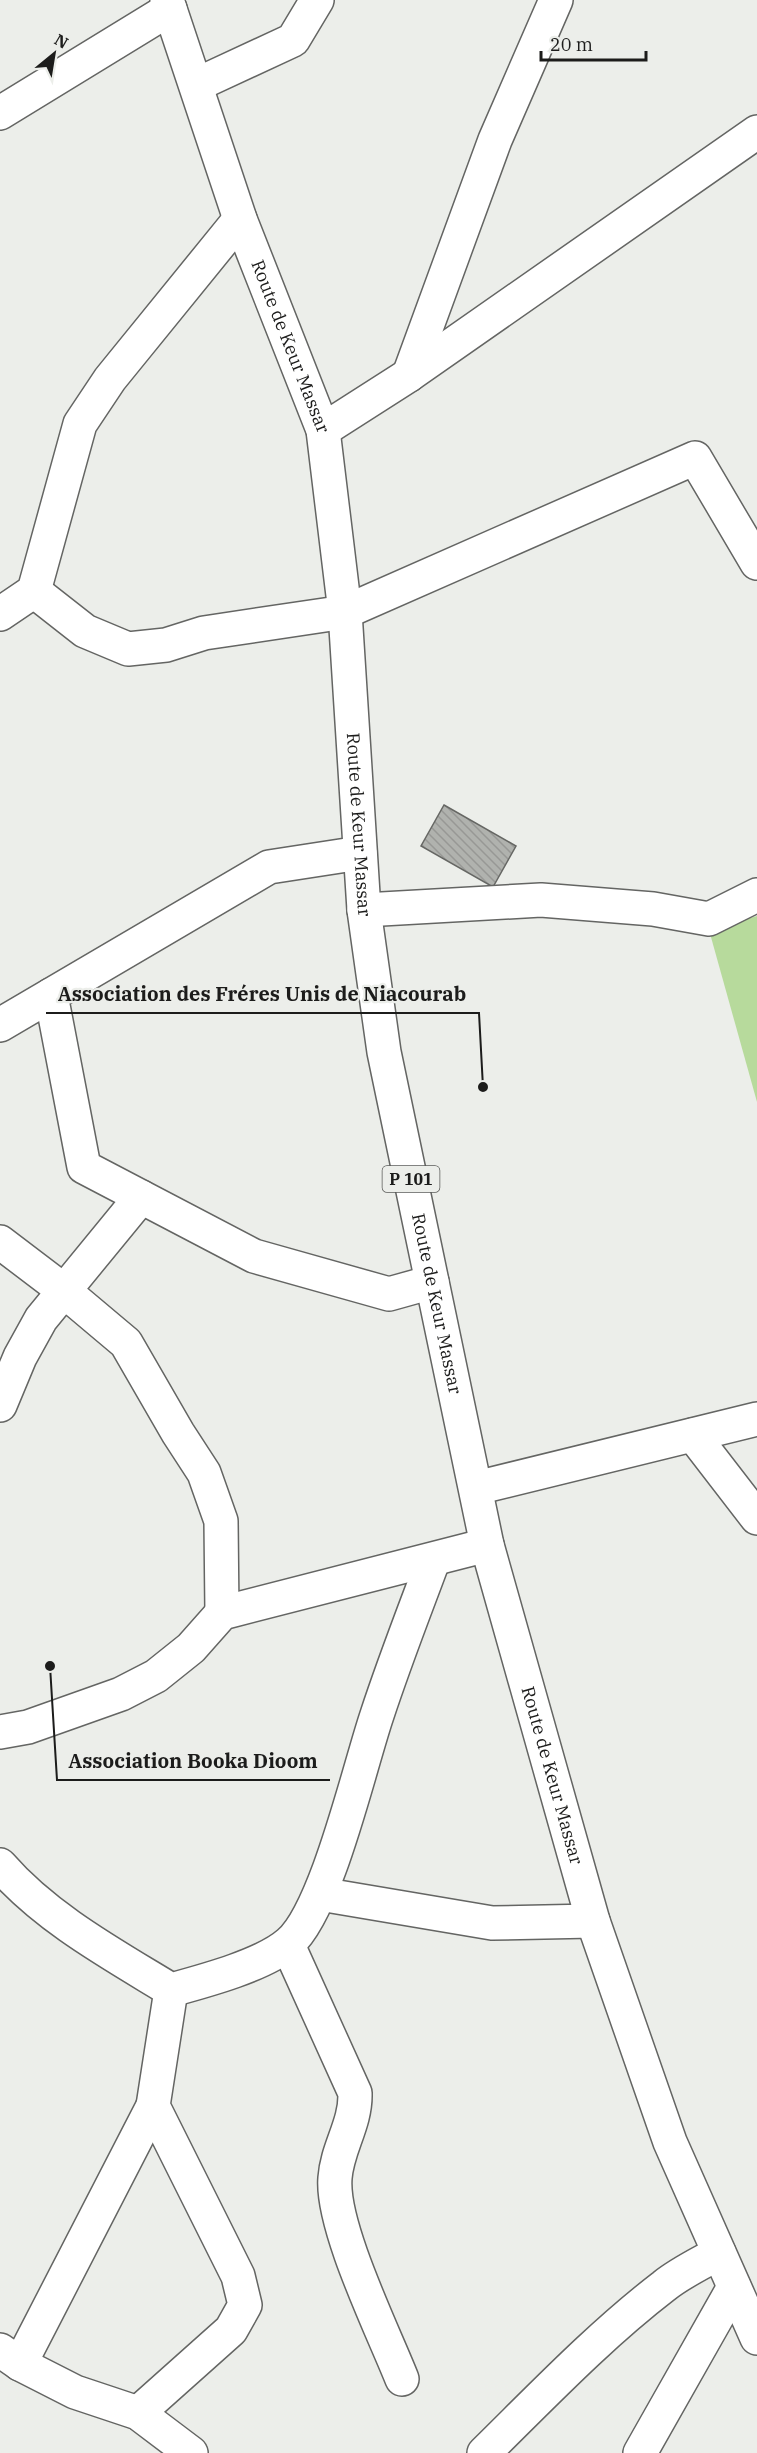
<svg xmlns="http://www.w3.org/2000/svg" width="757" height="2453" font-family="'IBM Plex Serif',serif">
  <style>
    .grass { fill: #b7da9c }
    .building { fill: url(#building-back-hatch); stroke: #666764; stroke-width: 1.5 }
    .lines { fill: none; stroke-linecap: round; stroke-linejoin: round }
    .street-casing { stroke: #646563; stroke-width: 36 }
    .secondary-casing { stroke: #646563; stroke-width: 36 }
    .primary-casing { stroke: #646563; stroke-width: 36 }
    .street { stroke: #fff; stroke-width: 33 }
    .secondary { stroke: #fff; stroke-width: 33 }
    .primary { stroke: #fff; stroke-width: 33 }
    .labels { text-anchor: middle; stroke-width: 4.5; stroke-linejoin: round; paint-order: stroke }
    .shield { fill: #eceeea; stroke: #5a5b59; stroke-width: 1.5 }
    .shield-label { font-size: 16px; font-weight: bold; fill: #1c1c1b }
    .street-label { font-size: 18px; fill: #1c1c1b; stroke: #eceeea }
    .leader { fill: none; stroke: #1c1c1b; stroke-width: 2 }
    .callout-dot { fill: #1c1c1b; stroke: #eceeea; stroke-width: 2 }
    .callout-label { font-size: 20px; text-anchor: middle; font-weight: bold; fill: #1c1c1b; stroke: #eceeea; stroke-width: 4.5; stroke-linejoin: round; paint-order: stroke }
  </style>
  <defs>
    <pattern id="building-back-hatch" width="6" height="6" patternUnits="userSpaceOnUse" patternTransform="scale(1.5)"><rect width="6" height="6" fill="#b0b2ae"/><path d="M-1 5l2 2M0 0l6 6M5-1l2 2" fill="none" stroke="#979895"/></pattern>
  </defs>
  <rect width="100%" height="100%" fill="#eceeea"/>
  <!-- grass -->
  <polygon class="grass" points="757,916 757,1102 709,930"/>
  <!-- building -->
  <polygon class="building" points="444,805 516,846 493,887 421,846"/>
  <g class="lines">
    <!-- street casing -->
    <g class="street-casing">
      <g id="street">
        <polyline points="196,85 293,40 317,0"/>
        <polyline points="0,113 170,9"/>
        <polyline points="409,375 495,140 556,0"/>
        <polyline points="323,430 409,375 757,132"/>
        <polyline points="34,591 85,631 128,649 166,645 204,633 345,612 695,458 757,563"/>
        <polyline points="0,614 34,591 80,424 110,379 240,219"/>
        <polyline points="364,910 541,900 653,909 709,919 757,895"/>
        <polyline points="51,995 84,1167 254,1256 389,1294 432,1282"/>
        <polyline points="0,1025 269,867 360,853"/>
        <polyline points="0,1242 63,1290 126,1343 178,1433 204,1473 221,1521 222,1613"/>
        <polyline points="0,1405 20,1357 41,1319 141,1197"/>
        <polyline points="693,1435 757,1518"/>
        <polyline points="476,1488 757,1419"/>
        <path d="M0,1865c46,53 112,89 171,125 33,-9 93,-25 118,-47 38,-33 70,-175 88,-228 17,-52 37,-103 56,-154"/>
        <polyline points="320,1894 492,1923 593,1921"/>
        <path d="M288,1945l67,148c1,31 -18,55 -20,85 -4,48 48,153 67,201"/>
        <polyline points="0,2350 20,2364 75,2392 138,2413 191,2453"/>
        <polyline points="20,2364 153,2106"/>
        <polyline points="138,2413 231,2330 245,2305 238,2276 153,2106 171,1990"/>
        <path d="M484,2453c58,-57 115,-117 180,-167 16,-13 37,-23 55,-33"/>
        <polyline points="640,2453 734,2287"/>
      </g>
    </g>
    <!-- secondary casing -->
    <g class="secondary-casing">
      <polyline id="secondary" points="0,1732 28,1727 121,1694 156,1676 191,1648 222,1613 487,1545"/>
    </g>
    <!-- primary casing -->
    <g class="primary-casing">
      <g id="primary">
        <path id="s1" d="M167,0l73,219 83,211 22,182 19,298 20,142 103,493 106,376 77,221 87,196"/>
      </g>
    </g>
    <!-- street -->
    <use href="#street" class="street"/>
    <!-- secondary -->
    <use href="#secondary" class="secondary"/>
    <!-- primary -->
    <use href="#primary" class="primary"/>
  </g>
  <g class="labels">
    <!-- shield labels -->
    <rect class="shield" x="382.5" y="1166" width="57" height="26" rx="4.5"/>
    <g class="shield-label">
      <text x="411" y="1185">P 101</text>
    </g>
    <!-- street labels -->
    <g class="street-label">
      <text dy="6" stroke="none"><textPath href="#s1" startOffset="368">Route de Keur Massar</textPath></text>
      <text dy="6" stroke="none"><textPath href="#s1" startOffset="854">Route de Keur Massar</textPath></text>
      <text dy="6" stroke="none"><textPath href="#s1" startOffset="1340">Route de Keur Massar</textPath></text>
      <text dy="6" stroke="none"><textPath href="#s1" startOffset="1826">Route de Keur Massar</textPath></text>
    </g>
  </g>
  <!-- callouts -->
  <path class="leader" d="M483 1087L479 1013H46M50 1666L57 1780H330"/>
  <g class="callout-dot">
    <circle cx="483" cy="1087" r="6"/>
    <circle cx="50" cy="1666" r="6"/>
  </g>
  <g class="callout-label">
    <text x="262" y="1001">Association des Fréres Unis de Niacourab</text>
    <text x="193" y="1768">Association Booka Dioom</text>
  </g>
  <!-- north arrow -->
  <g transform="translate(54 54) rotate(30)" stroke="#eceeea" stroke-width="4.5" paint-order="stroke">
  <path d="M0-4.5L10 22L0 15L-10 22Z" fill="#1c1c1b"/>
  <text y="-9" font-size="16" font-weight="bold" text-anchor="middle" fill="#1c1c1b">N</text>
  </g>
  <!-- scale -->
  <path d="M541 51v9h105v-9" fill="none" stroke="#1c1c1b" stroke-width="3"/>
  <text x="550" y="51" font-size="18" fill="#1c1c1b" stroke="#eceeea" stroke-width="4.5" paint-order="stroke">20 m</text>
</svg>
